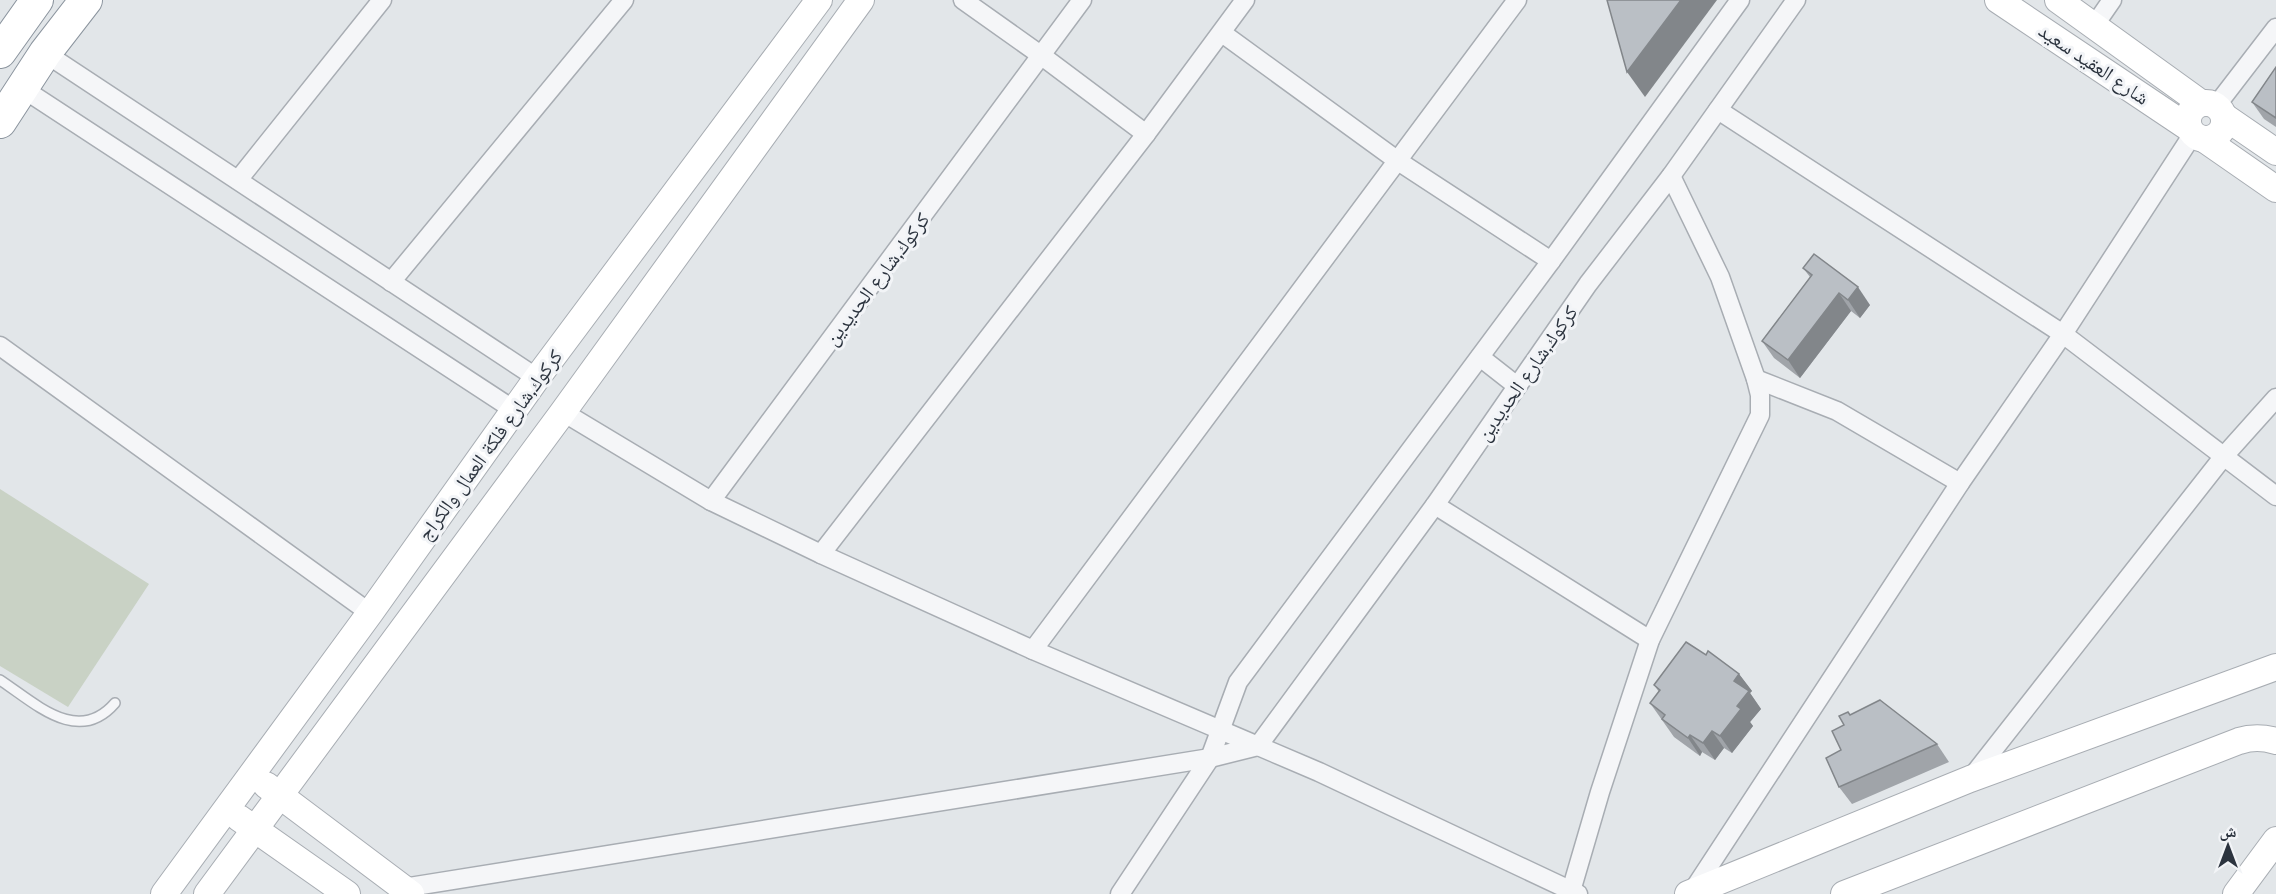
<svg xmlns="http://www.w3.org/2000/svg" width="2276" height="894" font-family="'Nunito Sans','Noto Naskh Arabic',sans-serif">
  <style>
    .green { fill: #c9d2c5 }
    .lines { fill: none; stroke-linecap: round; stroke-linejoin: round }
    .lane-casing { stroke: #a8adb3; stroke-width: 12 }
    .street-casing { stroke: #a8adb3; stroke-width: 21 }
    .secondary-casing { stroke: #a8adb3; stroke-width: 28 }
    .highway-casing { stroke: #8b949e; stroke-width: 34 }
    .lane { stroke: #f5f6f8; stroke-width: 9 }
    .street { stroke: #f5f6f8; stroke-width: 18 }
    .secondary { stroke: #fff; stroke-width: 26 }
    .highway { stroke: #fff; stroke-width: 32 }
    .wall { fill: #a0a4a9 }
    .shaded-wall { fill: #82868a }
    .building { fill: #babfc5; stroke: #82868a; stroke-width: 1.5 }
    .labels { text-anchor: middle; stroke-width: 6; stroke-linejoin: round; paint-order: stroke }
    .street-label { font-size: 20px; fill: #2c343f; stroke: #f2f4f7 }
  </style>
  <rect width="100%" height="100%" fill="#e2e6e9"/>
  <!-- green -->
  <polygon class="green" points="0,489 149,584 68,707 0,666"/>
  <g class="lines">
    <!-- lane casing -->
    <g class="lane-casing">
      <path id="lane" d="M0,680c35,23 78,66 115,23"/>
    </g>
    <!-- street casing -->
    <g class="street-casing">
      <g id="street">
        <polyline points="963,0 1042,56 1146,134"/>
        <polyline points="2094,26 2112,0"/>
        <polyline points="1222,33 1398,161 1551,261"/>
        <polyline points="45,53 537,378"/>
        <polyline points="22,88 514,410"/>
        <polyline points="2216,106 2276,28"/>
        <polyline points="1718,110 2063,334 2276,496"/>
        <polyline points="238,180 382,0"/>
        <polyline points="391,282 624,0"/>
        <polyline points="0,346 370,613"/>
        <polyline points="1480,357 1517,386"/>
        <polyline points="1756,379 1837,411 1960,483"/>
        <polyline points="563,412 711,501 821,554 1033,650 1319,772 1578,894"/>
        <polyline points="711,501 1082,0"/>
        <polyline points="1435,505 1650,640"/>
        <polyline points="821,554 1146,134 1245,0"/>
        <polyline points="1033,650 1517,0"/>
        <polyline points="1971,778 2224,456 2276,398"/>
        <polyline points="403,888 1210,758 1258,746 1435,505 1588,284 1671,176 1796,0"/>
        <polyline points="1571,891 1600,792 1650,640 1760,415 1760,395 1756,379 1720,277 1671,176"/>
        <polyline points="1692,892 1960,483 2063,334 2193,134"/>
        <polyline points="1120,894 1210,758 1238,682 1551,261 1740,0"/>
      </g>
    </g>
    <!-- secondary casing -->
    <g class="secondary-casing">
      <g id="secondary">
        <polyline points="1998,0 2189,128"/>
        <polyline points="2058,0 2201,103"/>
        <circle cx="2206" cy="121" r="18"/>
        <polyline points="2225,117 2276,152"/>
        <polyline points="2204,139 2276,189"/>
        <polyline points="266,785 411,894"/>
        <polyline points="239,818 347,894"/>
        <polyline points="164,894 370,613 537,378 819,0"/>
        <polyline points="207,894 563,412 861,0"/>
        <polyline points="1688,894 1970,779 2276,667"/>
        <path d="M1844,894l395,-153c13,-4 23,-4 37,0"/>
        <polyline points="2236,894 2276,840"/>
      </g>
    </g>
    <!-- highway casing -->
    <g class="highway-casing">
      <g id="highway">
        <polyline points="0,52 37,0"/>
        <polyline points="0,122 45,53 86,0"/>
      </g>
    </g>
    <!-- lane -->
    <use href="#lane" class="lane"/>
    <!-- street -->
    <use href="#street" class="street"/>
    <!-- secondary -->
    <use href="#secondary" class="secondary"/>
    <!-- highway -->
    <use href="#highway" class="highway"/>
  </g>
  <!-- wall -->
  <g class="wall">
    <polygon points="2276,67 2276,127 2264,119 2252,102"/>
    <polygon points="1803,268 1870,305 1860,318 1851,311 1800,378 1774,358 1762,341 1810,277"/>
    <polygon points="1706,655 1739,674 1752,691 1750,693 1761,709 1750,722 1753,726 1732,753 1724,748 1715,760 1702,752 1700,756 1674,737 1650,703 1659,692 1654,685"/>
    <polygon points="1851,715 1937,744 1949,762 1852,804 1839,787 1844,725"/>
  </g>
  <!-- shaded-wall -->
  <g class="shaded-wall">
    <polygon points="1681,0 1717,0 1645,97 1627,72"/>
    <polygon points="1858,287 1870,305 1860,318 1848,300"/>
    <polygon points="1839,293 1851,311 1800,378 1788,360"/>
    <polygon points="1739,674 1752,691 1750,693 1761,709 1750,722 1753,726 1732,753 1720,736 1737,706 1734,681"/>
    <polygon points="1712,731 1724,748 1715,760 1703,743"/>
    <polygon points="1690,735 1702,752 1700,756 1688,738"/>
  </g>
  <!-- building -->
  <g class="building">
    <polygon points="1607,0 1681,0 1627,72"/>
    <polygon points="2276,67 2276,118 2252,102"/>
    <polygon points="1814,254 1858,287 1848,300 1839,293 1788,360 1762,341 1812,275 1803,268"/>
    <polygon points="1686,642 1706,655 1708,651 1739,674 1734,681 1749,691 1737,706 1741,709 1720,736 1712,731 1703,743 1690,735 1688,738 1662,719 1665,715 1650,703 1660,690 1654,685"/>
    <polygon points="1880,700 1937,744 1839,787 1826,758 1841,750 1832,731 1844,725 1839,716 1848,712 1850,715"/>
  </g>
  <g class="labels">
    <!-- street labels -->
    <g class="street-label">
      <text transform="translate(2094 64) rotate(34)" y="7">شارع العقيد سعيد</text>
      <text transform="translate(877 279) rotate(-53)" y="7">كركوك,شارع الحديدين</text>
      <text transform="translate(1527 373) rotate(-55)" y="7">كركوك,شارع الحديدين</text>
      <text transform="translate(490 445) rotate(-54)" y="7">كركوك,شارع فلكة العمال والكراج</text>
    </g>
  </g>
  <!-- north arrow -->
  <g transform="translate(2228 846)" stroke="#f2f4f7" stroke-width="4.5" paint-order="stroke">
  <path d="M0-4.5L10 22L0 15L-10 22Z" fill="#2c343f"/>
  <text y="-9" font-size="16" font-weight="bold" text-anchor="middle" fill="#2c343f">ش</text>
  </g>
</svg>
